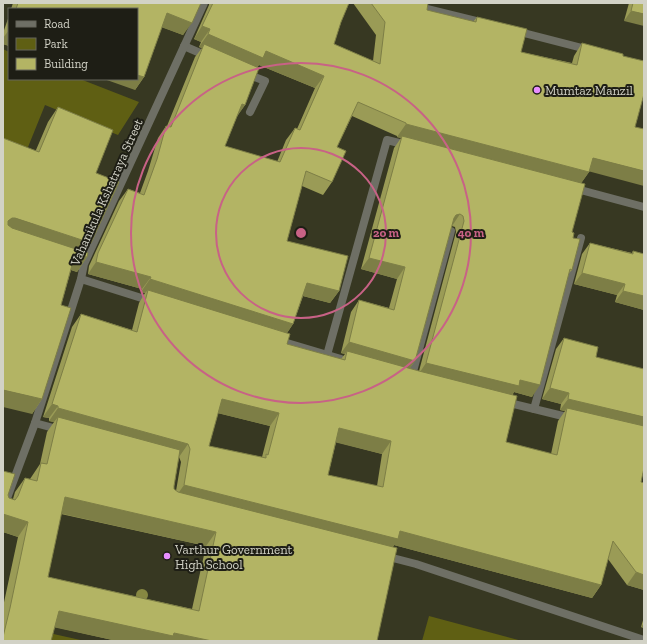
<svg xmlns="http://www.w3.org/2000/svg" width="647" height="644" font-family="'Zilla Slab',serif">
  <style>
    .green { fill: #5f5f13 }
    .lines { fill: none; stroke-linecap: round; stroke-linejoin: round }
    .street { stroke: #6e6f65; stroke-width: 8 }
    .tree { fill: #878842 }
    .wall { fill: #9a9b56; fill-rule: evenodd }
    .shaded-wall { fill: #7d7e46 }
    .building { fill: #b3b464; stroke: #7d7e46; fill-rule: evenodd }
    .ring { fill: none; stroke: #c86286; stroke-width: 2 }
    .poi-dot { fill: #e88eff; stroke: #1e1e15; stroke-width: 1.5 }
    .labels { text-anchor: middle; stroke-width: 4; stroke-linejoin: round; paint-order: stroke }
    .poi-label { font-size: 13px; fill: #d2d2c6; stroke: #1e1e15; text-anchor: start }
    .street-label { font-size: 13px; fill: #d2d2c6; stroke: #1e1e15 }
    .centre { fill: #c86286; stroke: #1e1e15; stroke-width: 2 }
    .ring-label { font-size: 12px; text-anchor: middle; font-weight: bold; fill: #c86286; stroke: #1e1e15; stroke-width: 4; stroke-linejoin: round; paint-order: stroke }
  </style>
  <rect width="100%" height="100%" fill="#373822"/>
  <!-- green -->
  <g class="green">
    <polygon points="3,49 9,52 9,79 80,79 139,102 118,135 45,105 24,157 3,151"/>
    <polygon points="429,616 522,641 422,641"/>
    <polygon points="49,633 85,641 47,641"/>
  </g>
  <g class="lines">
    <!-- street -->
    <g class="street">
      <polyline points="403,3 484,23"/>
      <polyline points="516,31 590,50"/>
      <polyline points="184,46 207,56"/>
      <polyline points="247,74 265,81 250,112"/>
      <polyline points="573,188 644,207"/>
      <polyline points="81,279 151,301"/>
      <polyline points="277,340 341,359"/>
      <polyline points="327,355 387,140 407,145"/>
      <polyline points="411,379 451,231"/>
      <polyline points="505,402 571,418"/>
      <polyline points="534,409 581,238"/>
      <polyline points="35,423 61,430"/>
      <polyline points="3,509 35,423 81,279 84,264 204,3"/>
      <polyline points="385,556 416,564 644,640"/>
    </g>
  </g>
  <!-- trees -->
  <circle class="tree" cx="142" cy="595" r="6"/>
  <!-- wall -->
  <g class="wall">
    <polygon points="13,3 201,3 183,35 162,27 144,77 135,90 137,9 11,9"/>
    <path d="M209,3h140l-8,19 -7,22 39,17 3,-26 -23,-32h75l-1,7 46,12 4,-5 44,35 51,11 2,-7 8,-13 7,129 -8,11 -9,49 1,6 -1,32 -4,4 -36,123 -18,-5 -1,2 -7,48 45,12 7,-33 7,-10 -5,-1 1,-6 -19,-5 14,-50 8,-11 32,19 45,125 3,1v107l-17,-5 -19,-26 -7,26 -9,13 -198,-53 -1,2 -16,94h-260l-62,-14 -52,14v-34l15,-70 -15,-5v-61l5,24 1,3 4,1 2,-7 10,-14 5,1 10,-15 7,-32 7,-10 -5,-1v-3l-6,-1 29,-90 9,-13 51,16 7,-27 6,-10 -4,-1 1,-3 -54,-15 1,-8 30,-65 9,-12 12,4 8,-22 10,-33 8,-12h1l28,-69 7,-9 -3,-1 2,-5 -7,-3 15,-34zM259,65l56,23 -18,41 -2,-1 -9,12 -9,22 -52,-16 12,-30 8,-11 12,-38zM352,116l45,20v1l4,1 -7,10 -33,121 36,10 -8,29 -30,-8 -8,12 -10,41 4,1 -4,5 -54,-15v-11l6,-9 10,-28 27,7 9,-12 -52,-50 15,-55 21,9 9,-13 5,-35zM452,226l3,1 1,5 -37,139 -10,-2 6,-8zM218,413l52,13 -8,31 -53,-11zM336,442l46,12 -5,32 -49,-11zM179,457l2,5 -5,29 -2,-2v-3zM61,514l145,32 -14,63 -144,-32z"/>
    <polygon points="629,3 644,3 624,21"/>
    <polygon points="9,16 9,46 3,44 3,33"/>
    <polygon points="58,107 96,173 85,252 87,257 77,272 71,270 61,305 42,399 32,414 36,150 48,122"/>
    <polygon points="590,243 632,253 633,251 644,254 644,310 615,302 617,295 574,284 582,254"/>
    <polygon points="644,617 644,628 641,627"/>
  </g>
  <!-- shaded-wall -->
  <g class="shaded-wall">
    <polygon points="631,11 644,14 644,26 624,21"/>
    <polygon points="167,13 192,23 183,35 158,26"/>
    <polygon points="202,26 210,29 201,42 194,39"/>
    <polygon points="9,30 9,46 3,44 3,38"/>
    <polygon points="208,34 266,51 324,76 315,88 259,65 255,71 204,44 202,48 199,47"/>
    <polygon points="137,75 144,77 135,90 104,79 137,79"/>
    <polygon points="242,104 245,105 236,118"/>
    <polygon points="406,124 589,172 580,185 402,136 401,138 397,137"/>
    <polygon points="593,158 644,171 644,186 584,170"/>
    <polygon points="460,214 452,226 447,227 456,215"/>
    <polygon points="12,218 15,218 91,243 82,256 87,257 77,272 65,268 5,233 8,221"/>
    <polygon points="369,258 405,267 397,279 361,269"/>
    <polygon points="96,262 151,277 142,289 88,274"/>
    <polygon points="582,273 625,284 617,295 574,284"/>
    <polygon points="150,279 293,324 285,336 148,290 145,293 141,292"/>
    <polygon points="307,283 339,291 330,303 299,295"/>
    <polygon points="623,291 644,296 644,310 615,302"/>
    <polygon points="349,342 415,361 407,372 347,351 345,354 341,353"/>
    <polygon points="426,363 520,380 540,385 532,397 514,392 510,398 418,375"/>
    <polygon points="550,388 569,393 561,404 542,399"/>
    <polygon points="3,390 42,399 32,414 3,407"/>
    <polygon points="222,399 279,413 270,426 213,412"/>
    <polygon points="568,399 644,417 644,430 567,408 565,411 560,410"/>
    <polygon points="52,404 58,406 49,418 43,417"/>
    <polygon points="58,408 188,444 179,457 56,423 58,417 54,422 49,421"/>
    <polygon points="339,428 391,441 382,454 330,441"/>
    <polygon points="184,485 400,531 601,585 592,598 394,545 389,552 175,498"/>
    <polygon points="65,497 216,532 206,546 54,512"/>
    <polygon points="3,514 28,522 18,537 3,532"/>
    <polygon points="636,572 644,575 644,590 627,585"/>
    <polygon points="59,611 174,633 212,641 117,641 48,626"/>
    <polygon points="644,623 644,628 641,627"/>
  </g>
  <!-- building -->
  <g class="building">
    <polygon points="18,3 201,3 192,23 167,13 144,77 137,75 137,9 16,9"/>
    <polygon points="213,3 349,3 341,22 334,44 380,64 385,22 371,3 428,3 427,10 476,22 477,17 527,29 521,52 577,65 582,43 623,54 623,56 644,61 644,94 635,127 644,129 644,171 593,158 589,172 406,124 406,123 358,102 337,147 346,151 332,182 306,171 287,241 348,256 339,291 307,283 293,324 150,279 151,277 96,262 98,253 128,189 144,195 157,159 166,126 171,127 204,44 259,68 245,105 242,104 225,146 280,162 295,128 300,130 324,76 266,51 263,58 208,34 210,29 202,26"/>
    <polygon points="633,3 644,3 644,14 631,11"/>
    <polygon points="58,107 113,130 96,173 119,182 91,243 15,218 12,218 8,221 8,225 12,228 88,253 87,257 75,254 61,305 71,308 42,399 3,390 3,138 39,152"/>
    <polygon points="402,136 585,184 572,232 574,233 573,238 580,239 572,270 570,269 540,385 520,380 519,386 426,363 464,221 463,216 460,214 456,215 454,218 415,361 349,342 359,300 394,310 405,267 369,258"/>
    <polygon points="590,243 633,254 633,251 644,254 644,296 623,291 625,284 582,273"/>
    <path d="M148,290l142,44 -3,10 58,16 2,-9 72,20 98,25 -11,46 51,13 10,-47 77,18v42l-3,14 3,1v92l-8,-3 -23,-31 -12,44 -201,-54 -2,8 -214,-54 6,-36 -2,-5 -130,-36v-2l-6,-2 29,-90 56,18zM222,399l57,14 -11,42 -2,-1v4l-57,-12zM339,428l52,13 -8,46 -55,-12z"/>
    <polygon points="564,338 598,347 596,357 644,369 644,417 568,399 569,393 550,388"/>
    <path d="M58,417l122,33 -6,36v3l4,3 219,56 -20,93h-165l-38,-8 -1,3 -114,-25 -8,30h-48v-4l7,-29 18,-86 -25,-8v-43l12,3 -7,21 1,3 6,2 3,-4 7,-18 12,3 4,-18 6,1zM65,497l151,35 -17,79 -151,-34z"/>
  </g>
  <!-- distance rings -->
  <g class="ring">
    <circle cx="301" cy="233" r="85"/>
    <circle cx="301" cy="233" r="170"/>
  </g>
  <!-- markers -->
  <g class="poi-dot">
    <circle cx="537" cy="90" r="4"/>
    <circle cx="167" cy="556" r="4"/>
  </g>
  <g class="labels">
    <!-- poi labels -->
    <g class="poi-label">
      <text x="545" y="95">Mumtaz Manzil</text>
      <text x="175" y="554">Varthur Government<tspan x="175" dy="15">High School</tspan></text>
    </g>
    <!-- street labels -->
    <g class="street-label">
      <text transform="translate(106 192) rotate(-66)" y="5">Vahanikula Kshatraya Street</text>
    </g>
  </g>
  <circle cx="301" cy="233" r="6" class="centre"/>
  <g class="ring-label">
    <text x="386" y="237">20 m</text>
    <text x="471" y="237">40 m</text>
  </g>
  <!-- border -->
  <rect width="647" height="644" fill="none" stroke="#d2d2c6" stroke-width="8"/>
  <!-- legend -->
  <rect x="8" y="8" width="130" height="72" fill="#1e1e15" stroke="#66665c"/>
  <rect x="16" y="21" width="20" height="6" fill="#6e6f65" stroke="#66665c"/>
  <text x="44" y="28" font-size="12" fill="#d2d2c6">Road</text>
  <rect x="16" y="38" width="20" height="12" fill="#5f5f13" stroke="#66665c"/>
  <text x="44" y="48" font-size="12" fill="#d2d2c6">Park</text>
  <rect x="16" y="58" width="20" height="12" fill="#b3b464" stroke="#66665c"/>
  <text x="44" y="68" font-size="12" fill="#d2d2c6">Building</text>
</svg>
